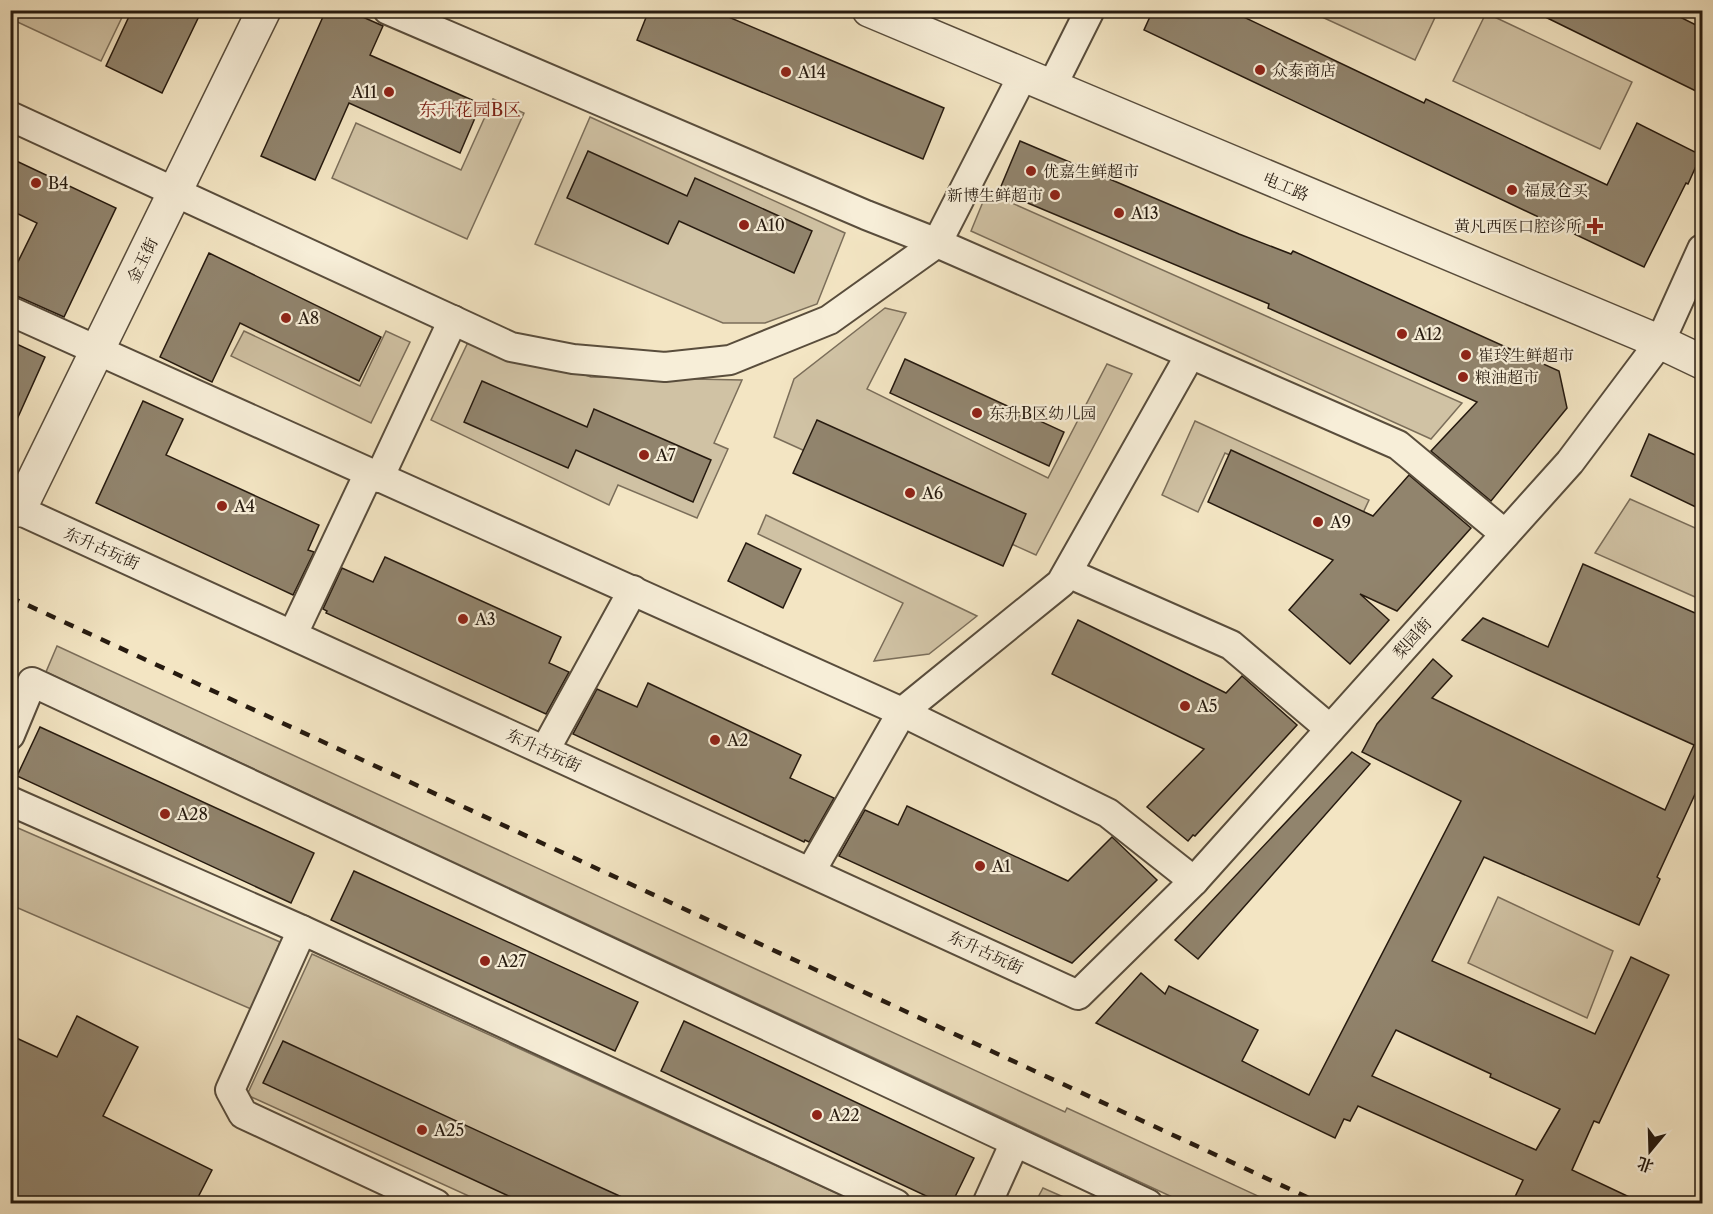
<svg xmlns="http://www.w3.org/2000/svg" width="1713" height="1214" font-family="'Libre Caslon Text','Noto Serif SC',serif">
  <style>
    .green { fill: #d0c2a4; stroke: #7b6e5a; stroke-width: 1.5 }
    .building { fill: #91846d; stroke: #261a0f; stroke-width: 1.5; fill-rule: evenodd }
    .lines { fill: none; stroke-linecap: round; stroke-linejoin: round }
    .minor-casing { stroke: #594d3c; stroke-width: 32 }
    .tertiary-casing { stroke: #594d3c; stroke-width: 36 }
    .minor { stroke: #f7eed8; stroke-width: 28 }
    .tertiary { stroke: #f7eed8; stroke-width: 33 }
    .rail { stroke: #261a0f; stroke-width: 4.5; stroke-dasharray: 10 10; stroke-linecap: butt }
    .poi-dot { fill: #8f2418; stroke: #f7eed8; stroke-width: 2 }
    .labels { text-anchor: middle; stroke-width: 4.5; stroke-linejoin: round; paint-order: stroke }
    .poi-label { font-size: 16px; fill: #261a0f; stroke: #f7eed8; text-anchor: start }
    .street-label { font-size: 16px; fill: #261a0f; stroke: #f7eed8 }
    .neighbourhood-label { font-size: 18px; fill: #7a1f14; stroke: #f7eed8 }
  </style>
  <rect width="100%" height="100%" fill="#f3e5c3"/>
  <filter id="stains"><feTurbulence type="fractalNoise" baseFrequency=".00333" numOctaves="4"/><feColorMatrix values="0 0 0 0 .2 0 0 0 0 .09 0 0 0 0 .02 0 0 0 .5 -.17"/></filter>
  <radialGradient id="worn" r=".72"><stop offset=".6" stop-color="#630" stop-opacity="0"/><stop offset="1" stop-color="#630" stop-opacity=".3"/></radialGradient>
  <!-- green -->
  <g class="green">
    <polygon points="11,10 125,10 125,11 101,61 11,19"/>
    <polygon points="1309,11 1438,10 1438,11 1415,60"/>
    <polygon points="1486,13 1632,82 1600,149 1453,81"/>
    <polygon points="493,99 524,113 467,239 332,178 356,123 461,170"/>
    <polygon points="590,117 845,233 817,304 765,323 723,323 535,244"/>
    <polygon points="987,192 1462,403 1431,439 971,231"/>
    <polygon points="885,308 906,313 867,389 1048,478 1107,364 1132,374 1036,555 774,437 794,379"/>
    <polygon points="244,331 360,386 386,331 410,342 371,423 231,356"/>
    <polygon points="471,336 591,377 742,380 714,443 728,449 697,518 618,485 609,505 431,420"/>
    <polygon points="1195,421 1369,500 1362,515 1225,453 1198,512 1162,495"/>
    <polygon points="1630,499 1702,531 1702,600 1595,553"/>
    <polygon points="766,515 977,616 929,654 874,661 903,603 758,534"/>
    <polygon points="57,646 1065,1112 1067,1108 1273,1203 1185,1203 46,672"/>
    <polygon points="11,825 280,942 251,1009 11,905"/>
    <polygon points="1498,897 1613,951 1587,1018 1468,963"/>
    <polygon points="312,954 858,1203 484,1203 247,1095"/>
    <polygon points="1043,1188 1077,1203 1035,1203"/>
  </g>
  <!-- building -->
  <g class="building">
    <polygon points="132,10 202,10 162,93 106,66"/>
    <polygon points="326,10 347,10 383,26 370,55 481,104 460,153 349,103 315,180 261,156"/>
    <polygon points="649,10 712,10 944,108 923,159 637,40"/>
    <polygon points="1153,10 1229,10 1424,103 1426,99 1607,185 1637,123 1701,155 1688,184 1686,183 1644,267 1144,30"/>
    <polygon points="1531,10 1666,10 1702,28 1702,94"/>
    <polygon points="1020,141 1239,234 1291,254 1293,251 1559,371 1567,408 1491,501 1431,451 1477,402 1268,308 1269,304 999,191"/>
    <polygon points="588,151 687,196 695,178 812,231 794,273 679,221 668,244 567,198"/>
    <polygon points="10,158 116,208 64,317 10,293 10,278 37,223 10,210"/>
    <polygon points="209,253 381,337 359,381 240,323 212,382 160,357"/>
    <polygon points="10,341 45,357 10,435"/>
    <polygon points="905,359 1064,432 1049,466 890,393"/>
    <polygon points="482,381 587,427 594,409 711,460 693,502 576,450 568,468 464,422"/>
    <polygon points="143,401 183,419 166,455 319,525 308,550 314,552 293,595 96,503"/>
    <polygon points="817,420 1026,514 1003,566 793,473"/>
    <polygon points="1649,434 1702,458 1702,510 1631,476"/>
    <polygon points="1231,450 1373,516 1409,475 1471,528 1397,611 1360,594 1389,620 1350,664 1289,610 1333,560 1208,502"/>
    <polygon points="746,543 801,569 783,608 728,581"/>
    <polygon points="385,557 561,637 549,663 569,672 546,714 326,613 327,611 323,609 342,568 373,582"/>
    <path d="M1583,564l119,52v163l-45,98 3,2 -21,46 -155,-68 -52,104 163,73 36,-77 38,18 -70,148 -5,-2 -22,49 70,33h-130l11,-23 -165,-74 -8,15 -6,-2 -9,19 -239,-115 45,-50 24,21 4,-8 89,44 -16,31 67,34 152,-294 -99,-49 15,-28 56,-65 19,17 -20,22 233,112 29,-65 -232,-105 21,-22 65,29zM1396,1030l95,44 -1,3 70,32 -24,41 -164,-74z"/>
    <polygon points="1078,620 1226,693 1242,676 1297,725 1195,836 1193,835 1188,841 1147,807 1204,749 1052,674"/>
    <polygon points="648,683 801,755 790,778 834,798 809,842 805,840 804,842 573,734 597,689 637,707"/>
    <polygon points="40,727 314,853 291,903 17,776"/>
    <polygon points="1352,752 1370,764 1198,959 1175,940"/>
    <polygon points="907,806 1068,881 1112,837 1157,880 1072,963 839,856 865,810 898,825"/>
    <polygon points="354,871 638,1002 615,1051 331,920"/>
    <polygon points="77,1016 138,1047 103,1116 212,1170 195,1203 10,1203 10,1035 57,1057"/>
    <polygon points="684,1021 974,1158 952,1203 941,1203 661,1071"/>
    <polygon points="283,1041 580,1178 635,1203 524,1203 263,1083"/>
  </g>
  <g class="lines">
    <!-- minor casing -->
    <g class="minor-casing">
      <g id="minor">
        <polyline points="388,10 866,215 937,243 1398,445 1505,534"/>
        <polyline points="1051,88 1090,10"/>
        <polyline points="10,116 511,347 573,359 665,367 730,360 829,320 937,243 1023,75"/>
        <polyline points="10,311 902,712 1108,813 1194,881"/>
        <polyline points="379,478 453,320"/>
        <polyline points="10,506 1078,995 1194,881 1570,462 1660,342 1702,249"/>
        <polyline points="1068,573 1231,645 1330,729"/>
        <polyline points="293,634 369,473"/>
        <polyline points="10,735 32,682 1148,1204"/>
        <polyline points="545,750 633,590"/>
        <polyline points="10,801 302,930 896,1204"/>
        <polyline points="811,871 902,712 1061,583 1190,355"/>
        <polyline points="302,930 230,1090 243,1114 436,1204"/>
        <polyline points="987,1204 1015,1142"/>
      </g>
    </g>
    <!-- tertiary casing -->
    <g class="tertiary-casing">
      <g id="tertiary">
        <polyline points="869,10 1660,342 1702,362"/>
        <polyline points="19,510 264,10"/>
      </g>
    </g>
    <!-- minor -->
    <use href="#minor" class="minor"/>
    <!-- tertiary -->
    <use href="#tertiary" class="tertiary"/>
    <!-- rail -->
    <polyline class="rail" points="10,597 1322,1204"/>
  </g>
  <!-- markers -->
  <g class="poi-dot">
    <circle cx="1260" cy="70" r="6"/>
    <circle cx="786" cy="72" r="6"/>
    <circle cx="389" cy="92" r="6"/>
    <circle cx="1031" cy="171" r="6"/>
    <circle cx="36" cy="183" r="6"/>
    <circle cx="1512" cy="190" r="6"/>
    <circle cx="1055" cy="195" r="6"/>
    <circle cx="1119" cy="213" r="6"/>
    <circle cx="744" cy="225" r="6"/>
    <path d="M1592 217h6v6h6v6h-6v6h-6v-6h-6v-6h6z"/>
    <circle cx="286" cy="318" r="6"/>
    <circle cx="1402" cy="334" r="6"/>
    <circle cx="1466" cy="355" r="6"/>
    <circle cx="1463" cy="377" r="6"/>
    <circle cx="977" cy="413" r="6"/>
    <circle cx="644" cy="455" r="6"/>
    <circle cx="910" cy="493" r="6"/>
    <circle cx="222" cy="506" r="6"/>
    <circle cx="1318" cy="522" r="6"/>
    <circle cx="463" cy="619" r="6"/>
    <circle cx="1185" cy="706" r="6"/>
    <circle cx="715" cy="740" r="6"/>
    <circle cx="165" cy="814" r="6"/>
    <circle cx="980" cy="866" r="6"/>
    <circle cx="485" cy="961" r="6"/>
    <circle cx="817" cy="1115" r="6"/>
    <circle cx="422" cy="1130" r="6"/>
  </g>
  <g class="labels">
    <!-- poi labels -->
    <g class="poi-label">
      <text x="1272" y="76">众泰商店</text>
      <text x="798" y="78">A14</text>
      <text x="377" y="98" text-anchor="end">A11</text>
      <text x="1043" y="177">优嘉生鲜超市</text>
      <text x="48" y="189">B4</text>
      <text x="1524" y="196">福晟仓买</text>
      <text x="1043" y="201" text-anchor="end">新博生鲜超市</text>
      <text x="1131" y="219">A13</text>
      <text x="756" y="231">A10</text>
      <text x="1582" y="232" text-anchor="end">黄凡西医口腔诊所</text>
      <text x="298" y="324">A8</text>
      <text x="1414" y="340">A12</text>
      <text x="1478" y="361">崔玲生鲜超市</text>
      <text x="1475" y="383">粮油超市</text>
      <text x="989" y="419">东升B区幼儿园</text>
      <text x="656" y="461">A7</text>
      <text x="922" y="499">A6</text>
      <text x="234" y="512">A4</text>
      <text x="1330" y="528">A9</text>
      <text x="475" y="625">A3</text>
      <text x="1197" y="712">A5</text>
      <text x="727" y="746">A2</text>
      <text x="177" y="820">A28</text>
      <text x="992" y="872">A1</text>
      <text x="497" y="967">A27</text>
      <text x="829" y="1121">A22</text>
      <text x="434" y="1136">A25</text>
    </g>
    <!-- street labels -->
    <g class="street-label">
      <text transform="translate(1286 186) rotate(23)" y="6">电工路</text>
      <text transform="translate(142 260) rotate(-64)" y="6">金玉街</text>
      <text transform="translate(102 548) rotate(24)" y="6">东升古玩街</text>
      <text transform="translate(1412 638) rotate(-48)" y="6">梨园街</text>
      <text transform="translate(544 750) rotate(25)" y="6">东升古玩街</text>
      <text transform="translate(986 952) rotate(25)" y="6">东升古玩街</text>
    </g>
    <!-- neighbourhood labels -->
    <g class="neighbourhood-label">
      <text x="470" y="116">东升花园B区</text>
    </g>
  </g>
  <!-- margin -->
  <rect width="1713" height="1214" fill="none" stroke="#f3e5c3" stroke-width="36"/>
  <rect x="12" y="12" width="1689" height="1190" fill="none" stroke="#261a0f" stroke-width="3"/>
  <rect x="18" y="18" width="1677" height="1178" fill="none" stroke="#261a0f" stroke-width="1.5"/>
  <!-- north arrow -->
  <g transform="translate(1650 1151) rotate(199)" stroke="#f7eed8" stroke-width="4.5" paint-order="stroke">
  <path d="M0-4.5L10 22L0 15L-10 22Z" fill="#261a0f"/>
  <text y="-9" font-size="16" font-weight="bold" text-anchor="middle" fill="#261a0f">北</text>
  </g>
  <rect width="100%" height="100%" filter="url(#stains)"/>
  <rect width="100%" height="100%" fill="url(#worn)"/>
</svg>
